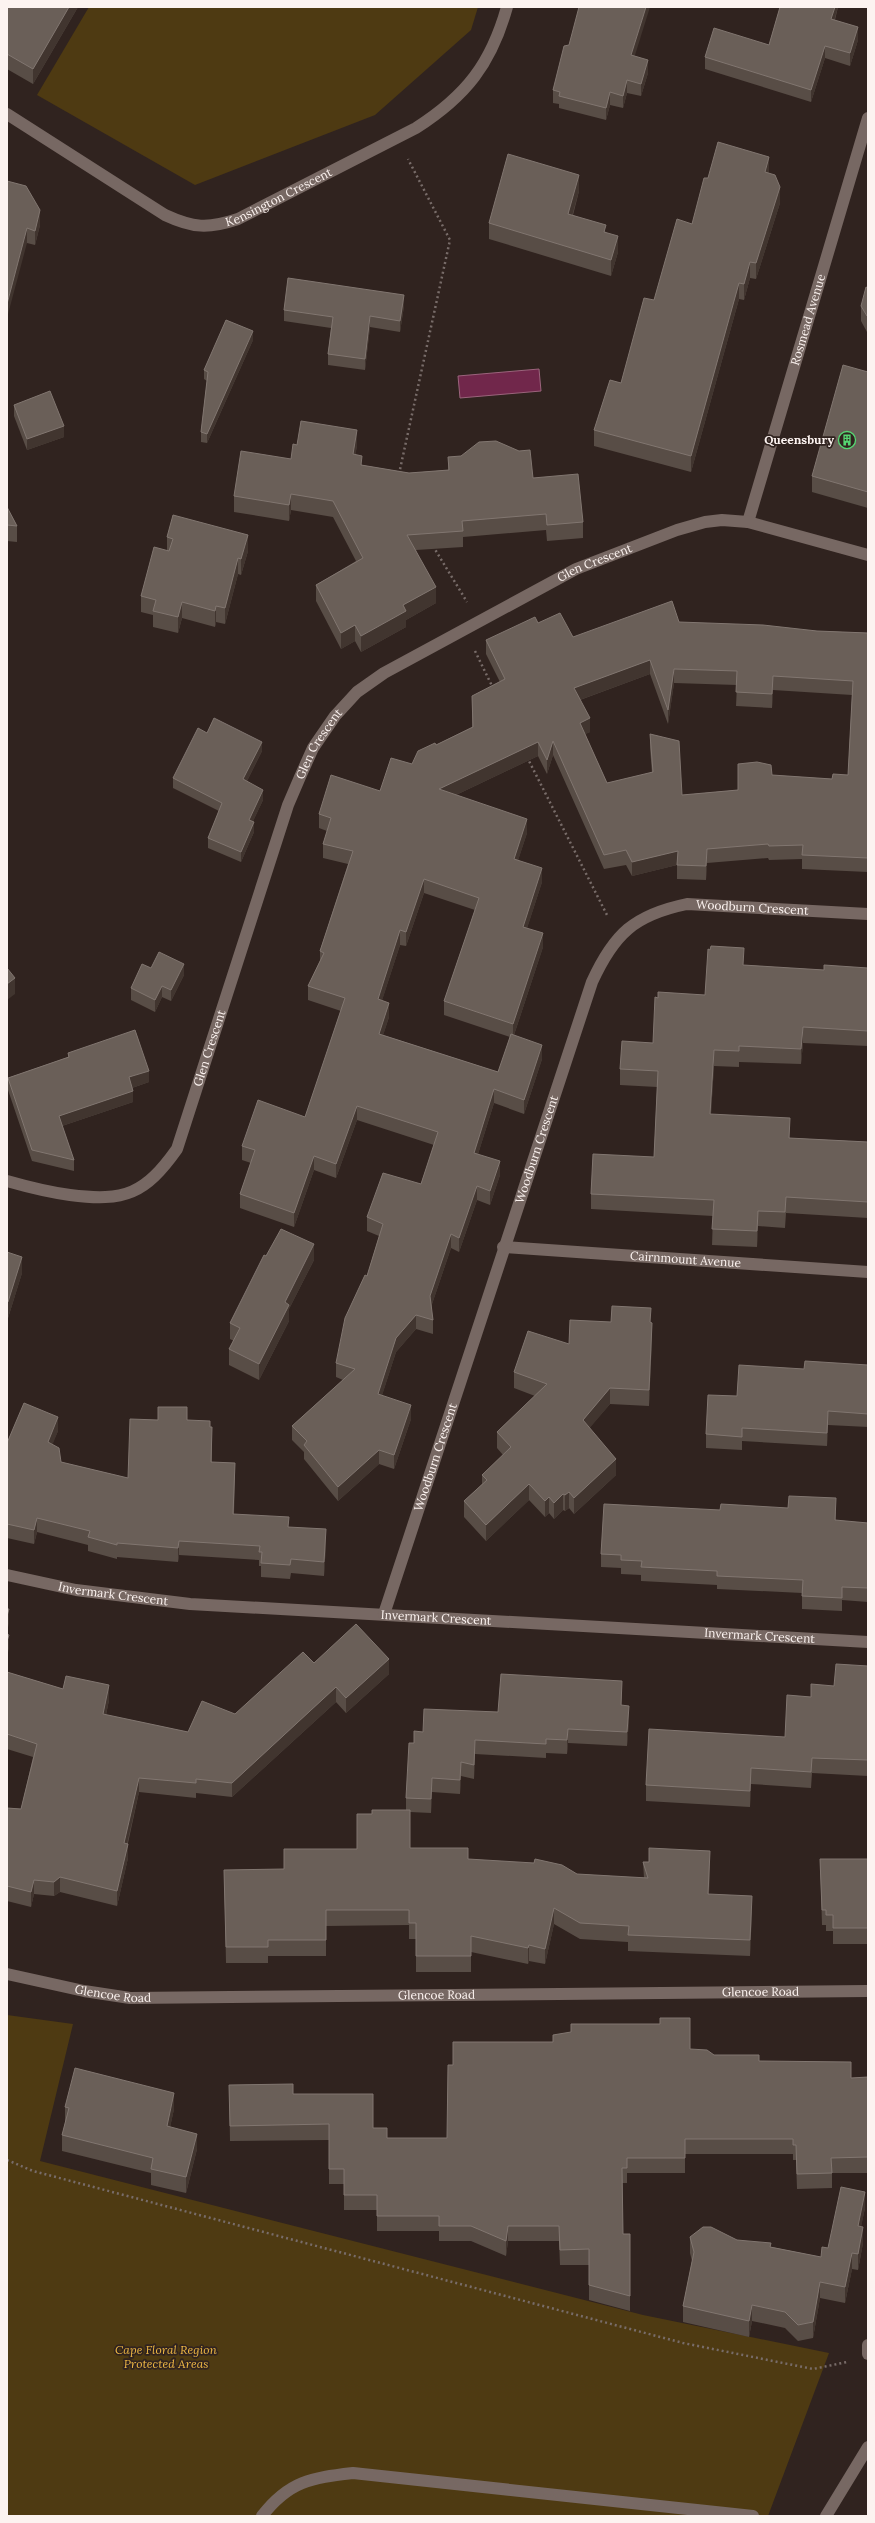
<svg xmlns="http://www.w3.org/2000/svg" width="875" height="2523" font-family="Lora,serif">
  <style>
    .green { fill: #4e3a12 }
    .water { fill: #71274b; stroke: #9b647c }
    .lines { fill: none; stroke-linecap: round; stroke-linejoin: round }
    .path { stroke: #786c69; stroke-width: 2.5; stroke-dasharray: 2 3; stroke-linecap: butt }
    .minor { stroke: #776863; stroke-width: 12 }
    .wall { fill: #584d46; fill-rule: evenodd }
    .shaded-wall { fill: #41352f }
    .building { fill: #6a5f58; stroke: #817670; fill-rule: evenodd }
    .labels { text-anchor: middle; stroke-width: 3.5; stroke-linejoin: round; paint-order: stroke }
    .street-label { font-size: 12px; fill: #fcf3f0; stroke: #30231f }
    .poi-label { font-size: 12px; font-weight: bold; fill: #fcf3f0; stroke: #30231f; text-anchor: end }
    .park-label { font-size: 12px; font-style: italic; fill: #eeb744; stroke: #30231f }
  </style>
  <rect width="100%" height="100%" fill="#30231f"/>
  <!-- green -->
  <g class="green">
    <polygon points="89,7 478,7 471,30 375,115 195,185 37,95"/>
    <polygon points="7,2015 73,2024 40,2161 643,2315 829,2353 768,2516 7,2516"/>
  </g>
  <!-- water -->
  <polygon class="water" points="539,369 541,391 460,398 458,376"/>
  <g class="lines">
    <!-- path -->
    <g class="path">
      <polyline points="399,474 450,240 408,159"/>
      <polyline points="433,546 467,602"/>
      <polyline points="475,651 493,688"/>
      <polyline points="527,757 608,917"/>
      <polyline points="7,2160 33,2171 683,2343 813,2369 847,2362"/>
    </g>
    <!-- minor -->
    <g class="minor">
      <path id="s1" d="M7,114l158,101c28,13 43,14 73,4l178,-91c50,-32 75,-64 91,-121"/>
      <path id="s2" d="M748,522l120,-404"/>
      <path id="s3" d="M7,1181c21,6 41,11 63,14 55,7 75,-1 107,-46l111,-344 12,-28 13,-29 22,-32 22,-24 27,-19 192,-104 101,-39 28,-8 17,-2 26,2 120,33"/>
      <path id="s4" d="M503,1247l365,25"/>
      <path id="s5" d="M7,1575l69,15 114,14 678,38"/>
      <path id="s6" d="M384,1614l208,-632c22,-48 42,-67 95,-78l181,10"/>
      <path id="s7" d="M7,1974l77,17 46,7 738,-7"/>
      <polyline points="868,2345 868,2354"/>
      <path d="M262,2516c27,-35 49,-38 91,-43l400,43"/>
      <polyline points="826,2516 868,2447"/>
    </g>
  </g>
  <!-- wall -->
  <g class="wall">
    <polygon points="7,7 78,7 33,84 7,69"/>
    <polygon points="780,7 838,7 835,20 858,40 850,66 825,58 811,102 705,69 705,57 769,45"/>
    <polygon points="569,45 635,56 648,73 641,96 627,93 623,108 610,105 606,120 559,108 559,104 553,103 553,90"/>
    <polygon points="769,173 780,203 756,279 750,278 744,300 739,299 691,472 594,446 594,430 621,383 654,300 692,224 708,178"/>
    <polygon points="7,181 40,225 35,245 27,243"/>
    <polygon points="579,191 573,215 606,232 618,252 611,276 489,239 489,223"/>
    <polygon points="868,288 868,332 867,332 861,321 861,306"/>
    <polygon points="404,306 400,332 370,327 365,370 328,365 328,354 331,328 284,321 284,310"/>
    <polygon points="253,340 207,443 201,442 201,432 207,381 204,379 204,370"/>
    <polygon points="868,372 868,508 812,492 812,476"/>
    <polygon points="14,405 64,437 27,450 14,416"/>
    <polygon points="297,445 357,446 355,455 362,465 409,473 448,470 448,457 533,478 583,522 583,538 547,541 546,530 463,537 463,547 416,550 436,603 406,620 406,627 361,652 355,641 341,649 316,601 316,585 356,561 333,517 291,510 289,521 234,512 234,496 291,459"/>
    <polygon points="7,507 17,526 17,542 7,541"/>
    <polygon points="167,537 248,551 241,575 238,574 225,624 216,622 215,627 182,618 178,633 153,627 153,615 141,612 141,596 167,550"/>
    <path d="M679,622l138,9 51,2v239l-66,-3v-10l-33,1 -1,-2 -61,5 -1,17 -29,-1v-14l-45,11 -6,-11 -22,4 -51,-114 -6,19 -9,-18 -82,39 71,38 -9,27 24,22 -15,46 16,19 -29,88 28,24 -18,55 -30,-11 -16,51 22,21 -10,30 -13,-5 -18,52 -8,-4 -20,59 2,13v14l-17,-5 -20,23 -14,43 29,24 -17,50 -15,-5 -41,37 -34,-42v-7l-12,-12v-14l51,-46 -7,-3v-14l31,-87 12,-40 -12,-5v-14l54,-33 13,-39 -77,-25 -21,58 -22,-8 -20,57 -54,-19v-14l11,-31 -9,-3v-14l63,-29 36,-106 -33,-11v-14l12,-25v-10l28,-87 -25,-6v-14l4,-13 -8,-3v-14l61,-23 56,-46 36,-18v-31l28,-14 -14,-28v-14l52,-17 35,14zM650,674l18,50 6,-41 63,2 -1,21 36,2 1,-18 79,5 -4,80 -16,4 -60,-4 -34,15 -56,5 -32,-61v14l2,25 -45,10 -22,-49 5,-2 -10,-32zM424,893l51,17 -31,91v14l66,22 -12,35 -115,-37 6,-18 -7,-17 18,-55 6,1z"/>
    <polygon points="207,733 262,751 247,781 263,800 253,821 254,832 241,862 208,848 208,838 219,811 173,788 173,778"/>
    <polygon points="744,965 824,970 868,968 868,1046 803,1043 801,1064 739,1062 739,1067 714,1066 711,1114 790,1138 868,1142 868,1218 786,1213 785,1228 758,1226 757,1247 712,1245 713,1216 591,1209 591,1194 654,1157 657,1087 620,1085 620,1069 653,1043 658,998 705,995"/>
    <polygon points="151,968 184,975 171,1001 162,997 155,1012 131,1000 131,988"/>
    <polygon points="68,1053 149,1082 132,1088 133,1102 62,1126 74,1160 74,1171 32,1161 8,1090 8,1078 68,1057"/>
    <polygon points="7,1252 22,1273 8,1318 7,1318"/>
    <polygon points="266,1256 314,1260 289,1309 289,1321 259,1380 229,1365 229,1349 234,1341 230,1339 230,1323"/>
    <polygon points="611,1322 651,1323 652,1339 649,1406 610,1404 589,1428 616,1475 574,1514 569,1508 565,1511 563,1510 554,1519 549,1513 545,1517 529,1500 486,1541 464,1517 464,1501 482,1484 482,1475 503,1455 497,1448 497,1432 535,1396 514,1388 514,1372 569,1344"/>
    <polygon points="868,1365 868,1427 828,1425 827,1446 742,1441 742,1450 706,1448 706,1434 737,1396 804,1369"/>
    <polygon points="187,1420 210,1427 212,1441 212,1462 235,1477 234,1514 289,1527 326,1544 324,1576 291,1573 290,1579 261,1577 261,1566 259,1566 259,1560 179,1555 178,1562 117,1557 117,1559 88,1551 88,1545 37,1532 34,1544 7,1538 7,1443 58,1431 52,1444 61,1462 128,1478"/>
    <polygon points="720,1510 836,1512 836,1521 868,1523 868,1602 842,1600 842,1611 802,1609 802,1593 717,1589 717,1585 641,1581 641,1575 621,1574 621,1568 601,1567 601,1554"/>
    <polygon points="314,1663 389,1674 346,1713 336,1702 232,1797 196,1793 196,1798 139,1792 128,1843 128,1858 117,1906 60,1892 54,1896 34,1894 31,1907 7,1901 7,1808 21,1809 33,1757 7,1749 7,1672 63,1689 109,1700 106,1715 188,1732 235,1714"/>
    <polygon points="868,1666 868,1776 812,1773 811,1788 751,1784 750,1807 646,1801 646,1785 785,1737 811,1697 834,1686"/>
    <polygon points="622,1695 621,1706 629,1720 627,1746 568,1743 567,1754 546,1753 546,1758 475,1754 474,1779 461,1776 460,1794 432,1792 431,1813 410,1812 410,1848 468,1859 577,1874 644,1878 643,1862 710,1867 709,1894 752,1912 750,1956 628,1951 628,1942 580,1939 554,1924 545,1964 529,1961 528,1964 471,1952 471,1972 416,1972 416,1939 409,1939 409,1925 326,1926 326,1956 268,1956 268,1963 226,1963 224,1870 284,1869 284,1849 357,1849 372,1814 406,1810 406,1798 414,1743 423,1732 498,1712"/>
    <polygon points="820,1859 868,1859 868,1944 833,1944 833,1931 826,1931 826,1925 822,1925"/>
    <polygon points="690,2049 714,2055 759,2061 851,2078 868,2077 868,2173 832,2173 832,2188 797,2189 796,2160 793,2160 793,2154 685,2154 685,2173 627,2173 627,2183 622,2183 623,2234 630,2234 630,2311 589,2300 589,2265 560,2265 559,2241 508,2241 506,2256 471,2241 439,2241 439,2231 377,2231 377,2210 344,2210 344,2184 329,2184 329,2140 230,2141 229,2085 293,2094 373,2128 387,2138 447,2138 453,2065"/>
    <polygon points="65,2107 174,2109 170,2127 197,2149 186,2193 151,2185 151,2173 62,2151 62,2135 65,2123"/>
    <polygon points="865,2208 861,2226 863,2243 858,2270 852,2269 845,2303 820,2298 813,2338 798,2341 785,2328 752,2321 749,2337 683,2322 683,2306 692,2261 690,2253 690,2237 737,2240 821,2257 828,2248"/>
  </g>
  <!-- shaded-wall -->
  <g class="shaded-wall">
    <polygon points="69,7 78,7 33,84 33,69"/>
    <polygon points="646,7 650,7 631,68 631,55"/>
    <polygon points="835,7 838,7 831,31 831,19"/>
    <polygon points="858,27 858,40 850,66 850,53"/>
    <polygon points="825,46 825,58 811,102 811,90"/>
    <polygon points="648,60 648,73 641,96 641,84"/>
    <polygon points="627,80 627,93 623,108 623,96"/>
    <polygon points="610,92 610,105 606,120 606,108"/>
    <polygon points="769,157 769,173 765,188 765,172"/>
    <polygon points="579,175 579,191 568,230 568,214"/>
    <polygon points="780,187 780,203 756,279 756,263"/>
    <polygon points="40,210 40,225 35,245 35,231"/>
    <polygon points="27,228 27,243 7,318 7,304"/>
    <polygon points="618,236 618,252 611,276 611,260"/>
    <polygon points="750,262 750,278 744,300 744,284"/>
    <polygon points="739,283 739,299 691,472 691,456"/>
    <polygon points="404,295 404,306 400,332 400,321"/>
    <polygon points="370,316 370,327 365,370 365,359"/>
    <polygon points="253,331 253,340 207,443 207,434"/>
    <polygon points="64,426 64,437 27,450 27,439"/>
    <polygon points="357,430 357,446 353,470 353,454"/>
    <polygon points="291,494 291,510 289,521 289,505"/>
    <polygon points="248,535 248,551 241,575 241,559"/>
    <polygon points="238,558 238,574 225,624 225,608"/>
    <polygon points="436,587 436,603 406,620 406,627 361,652 361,636 403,605"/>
    <polygon points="182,602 182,618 178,633 178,617"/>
    <polygon points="216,606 216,622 215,627 215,611"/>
    <polygon points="355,625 355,641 341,649 341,633"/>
    <polygon points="650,660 650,674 574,702 574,688"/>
    <polygon points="674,669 674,683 668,724 668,710"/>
    <polygon points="773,676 773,690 772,708 772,694"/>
    <polygon points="590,718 590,732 580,737 580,723"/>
    <polygon points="553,741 553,755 547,774 547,760"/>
    <polygon points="262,742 262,751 243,789 243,779"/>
    <polygon points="538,742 538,756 439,803 439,789"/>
    <polygon points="263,790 263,800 249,830 249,820"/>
    <polygon points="527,819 527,833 514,873 514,859"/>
    <polygon points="254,822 254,832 241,862 241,852"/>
    <polygon points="707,849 707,863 706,880 706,866"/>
    <polygon points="678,851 677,865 632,876 632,862"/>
    <polygon points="542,868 542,882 523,941 523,927"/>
    <polygon points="424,879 424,893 406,946 406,932"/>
    <polygon points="400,930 400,945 378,1013 378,999"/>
    <polygon points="543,933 543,947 513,1038 513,1024"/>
    <polygon points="184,964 184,975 171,1001 171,990"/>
    <polygon points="15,978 15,994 7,1000 7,984"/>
    <polygon points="162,986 162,997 155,1012 155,1000"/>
    <polygon points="389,1003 389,1017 379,1048 379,1034"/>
    <polygon points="803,1027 803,1043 801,1064 801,1049"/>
    <polygon points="542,1045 542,1059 524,1114 524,1100"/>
    <polygon points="714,1050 714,1066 710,1130 710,1114"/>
    <polygon points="149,1071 149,1082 129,1089 129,1077"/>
    <polygon points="494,1089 494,1103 474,1167 474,1153"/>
    <polygon points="133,1091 133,1102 59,1127 59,1116"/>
    <polygon points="357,1106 357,1120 336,1178 336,1164"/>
    <polygon points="314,1156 314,1170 294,1227 294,1213"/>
    <polygon points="500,1161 500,1175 490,1205 490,1191"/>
    <polygon points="477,1186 477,1200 459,1252 459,1238"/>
    <polygon points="758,1211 758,1226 757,1247 757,1231"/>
    <polygon points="451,1234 451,1248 430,1310 430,1296"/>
    <polygon points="314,1244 314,1260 289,1309 289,1321 259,1380 259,1364 285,1302"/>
    <polygon points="22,1257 22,1273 8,1318 8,1302"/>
    <polygon points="416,1315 416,1329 396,1352 378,1408 378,1394 396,1338"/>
    <polygon points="652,1323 652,1339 649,1406 649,1390"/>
    <polygon points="610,1388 610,1404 583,1436 583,1420"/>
    <polygon points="411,1405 411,1419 394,1469 394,1455"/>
    <polygon points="828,1411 828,1425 827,1446 827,1433"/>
    <polygon points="58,1417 58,1431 48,1456 48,1442"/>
    <polygon points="379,1450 379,1464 338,1501 338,1487"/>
    <polygon points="616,1459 616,1475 574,1514 574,1498"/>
    <polygon points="529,1484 529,1500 486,1541 486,1525"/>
    <polygon points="569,1492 569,1508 565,1511 565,1495"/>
    <polygon points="563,1494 563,1510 554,1519 554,1503"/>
    <polygon points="549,1497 549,1513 545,1517 545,1501"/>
    <polygon points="836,1498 836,1512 835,1534 835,1520"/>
    <polygon points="37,1518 37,1532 34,1544 34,1530"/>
    <polygon points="326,1529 326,1544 324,1576 324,1562"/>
    <polygon points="179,1541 179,1555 178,1562 178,1548"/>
    <polygon points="9,1609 9,1624 7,1631 7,1616"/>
    <polygon points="9,1635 9,1649 7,1656 7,1641"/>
    <polygon points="389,1659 389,1674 346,1713 346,1698"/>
    <polygon points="622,1681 622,1695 621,1720 621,1705"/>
    <polygon points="109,1685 109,1700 103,1729 103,1714"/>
    <polygon points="336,1687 336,1702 232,1797 232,1783"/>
    <polygon points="629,1706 629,1720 627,1746 627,1732"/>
    <polygon points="568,1729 568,1743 567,1754 567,1740"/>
    <polygon points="475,1740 475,1754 474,1779 474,1765"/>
    <polygon points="461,1762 461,1776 460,1794 460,1780"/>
    <polygon points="751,1768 751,1784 750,1807 750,1791"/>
    <polygon points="139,1778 139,1792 124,1857 124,1843"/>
    <polygon points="432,1778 432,1792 431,1813 431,1799"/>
    <polygon points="128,1844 128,1858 117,1906 117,1891"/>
    <polygon points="710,1851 710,1867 708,1910 708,1894"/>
    <polygon points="60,1877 60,1892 54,1896 54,1882"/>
    <polygon points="34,1880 34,1894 31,1907 31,1892"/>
    <polygon points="752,1896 752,1912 750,1956 750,1940"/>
    <polygon points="554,1908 554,1924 545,1964 545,1949"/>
    <polygon points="529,1945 529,1961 528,1964 528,1948"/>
    <polygon points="174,2093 174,2109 167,2142 167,2126"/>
    <polygon points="197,2134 197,2149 186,2193 186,2177"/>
    <polygon points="865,2192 865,2208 858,2242 858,2226"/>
    <polygon points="508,2226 508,2241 506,2256 506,2241"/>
    <polygon points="863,2227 863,2243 858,2270 858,2254"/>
    <polygon points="852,2253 852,2269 845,2303 845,2287"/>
    <polygon points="820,2282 820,2298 813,2338 813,2322"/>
    <polygon points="752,2305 752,2321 749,2337 749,2321"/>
  </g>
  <!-- building -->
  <g class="building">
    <polygon points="7,7 69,7 33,69 7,54"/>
    <polygon points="579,7 646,7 631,55 648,60 641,84 627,80 623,96 610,92 606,108 559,96 560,92 553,90 564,46 569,45"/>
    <polygon points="780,7 835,7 831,19 858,27 850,53 825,46 811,90 705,57 714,28 769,45"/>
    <polygon points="718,142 769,157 765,172 775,175 780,187 756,263 750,262 744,284 739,283 691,456 594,430 610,380 621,383 644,298 654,300 677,219 692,224 704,178 708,178"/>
    <polygon points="508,154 579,175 568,214 606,225 604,232 618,236 611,260 489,223"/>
    <polygon points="7,181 26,186 40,210 35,231 27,228 7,304"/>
    <polygon points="288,278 404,295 400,321 370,316 365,359 328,354 333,317 284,310"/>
    <polygon points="866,287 868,288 868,316 867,316 861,306"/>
    <polygon points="226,320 253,331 207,434 201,432 208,372 204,370"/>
    <polygon points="843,365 868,372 868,492 812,476"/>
    <polygon points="50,391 64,426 27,439 14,405"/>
    <polygon points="301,421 357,430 353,454 362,456 361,465 409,473 449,470 448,457 461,456 479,442 496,441 519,451 530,450 533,478 578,474 583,522 547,525 546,514 462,521 463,531 407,535 436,587 403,605 406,611 361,636 355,625 341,633 316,585 363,558 333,501 291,494 289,505 234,496 241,451 291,459 293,444 297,445"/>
    <polygon points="7,507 17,526 7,525"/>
    <polygon points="173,515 248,535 241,559 238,558 225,608 216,606 215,611 182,602 178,617 153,611 156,600 141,596 154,547 169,551 173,539 167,537"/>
    <path d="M672,601l7,21 84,3 54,6 51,2v225l-66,-3 1,-10 -34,1 -1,-2 -61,5 -1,17 -29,-1 1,-14 -46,11 -6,-12 -22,5 -51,-114 -6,19 -9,-18 -99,47 88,30 -13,40 28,9 -19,59 20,6 -30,91 -69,-23 35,-103 -55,-19 -18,53 -6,-2 -22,69 11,4 -10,31 119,38 13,-38 31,11 -18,55 -30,-11 -20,64 26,8 -10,30 -13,-5 -18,52 -8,-4 -21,62 3,24 -17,-5 -20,23 -18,56 33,11 -17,50 -15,-5 -41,37 -34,-42 3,-4 -15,-15 63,-57 -19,-6 9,-45 20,-43 2,1 16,-52 -16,-7 16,-44 38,11 17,-52 -81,-26 -21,58 -22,-8 -20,57 -54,-19 15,-44 -13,-4 16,-46 47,17 40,-119 -37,-12 16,-33 -4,-2 33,-100 -30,-7 8,-26 -12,-4 12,-39 49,16 11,-33 21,6 6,-13 17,-8 1,2 37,-18 -1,-31 33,-17 -19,-39 49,-23 3,6 22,-10 13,24zM650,660l18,50 6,-41 63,2 -1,21 36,2 1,-18 80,5 -5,94 -15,-1 -1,5 -60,-4 -1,-10 -14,-3 -19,2v26l-56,5 -3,-54 -29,-7 3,38 -46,11 -27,-60 10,-5 -16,-30z"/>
    <polygon points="214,718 262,742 243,779 263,790 249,820 254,822 241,852 208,838 222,803 173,778 198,728 207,733"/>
    <polygon points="711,946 744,948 743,965 824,970 824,965 868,968 868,1031 803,1027 801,1049 739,1046 739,1051 714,1050 710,1114 790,1118 789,1138 868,1142 868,1202 786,1197 785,1212 758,1211 757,1231 712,1229 714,1200 591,1194 593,1154 654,1157 658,1071 620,1069 622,1041 653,1043 655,997 658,998 658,992 705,995 708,949 710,950"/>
    <polygon points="159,952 184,964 171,990 162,986 155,1000 131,988 142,964 151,968"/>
    <polygon points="7,968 15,978 7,984"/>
    <polygon points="135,1030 149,1071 129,1077 133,1091 59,1116 74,1160 32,1150 8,1078 69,1057 68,1053"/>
    <polygon points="281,1229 314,1244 285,1302 289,1305 259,1364 229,1349 240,1328 230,1323 264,1255 266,1256"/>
    <polygon points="7,1252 22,1257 8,1302 7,1302"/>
    <polygon points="612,1306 651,1308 650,1322 652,1323 649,1390 610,1388 583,1420 616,1459 574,1498 569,1492 565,1495 563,1494 554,1503 549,1497 545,1501 529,1484 486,1525 464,1501 487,1480 482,1475 511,1447 497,1432 547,1384 514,1372 528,1331 569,1344 570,1320 611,1322"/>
    <polygon points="805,1361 868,1365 868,1414 828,1411 827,1433 742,1428 742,1437 706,1434 708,1395 737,1396 739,1365 804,1369"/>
    <polygon points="24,1403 58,1417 48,1442 59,1448 61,1462 128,1478 130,1419 158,1420 158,1407 187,1407 187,1420 210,1421 210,1427 212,1427 211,1462 235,1463 233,1514 289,1517 288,1527 326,1529 324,1562 291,1559 290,1565 261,1563 262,1552 259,1552 260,1546 179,1541 178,1548 117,1543 117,1545 88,1537 90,1531 37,1518 34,1530 7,1524 7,1443"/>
    <polygon points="789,1496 836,1498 835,1520 868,1523 868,1588 842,1587 842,1598 802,1596 803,1580 717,1576 717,1571 641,1567 642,1561 621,1560 621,1555 601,1554 604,1504 720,1510 721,1504 788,1508"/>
    <polygon points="7,1609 9,1609 7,1616"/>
    <polygon points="356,1624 389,1659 346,1698 336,1687 232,1783 196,1779 196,1783 139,1778 124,1843 128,1844 117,1891 60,1877 54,1882 34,1880 31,1892 7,1886 7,1808 21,1809 37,1744 7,1734 7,1672 63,1689 66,1676 109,1685 103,1714 188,1732 202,1701 235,1714 303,1652 314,1663"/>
    <polygon points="7,1634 9,1635 7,1641"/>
    <polygon points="836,1664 868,1666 868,1760 812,1758 811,1772 751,1768 750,1791 646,1785 649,1729 785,1737 787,1695 811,1697 811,1684 834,1686"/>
    <polygon points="501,1674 622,1681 621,1705 629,1706 627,1732 568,1729 567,1740 546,1739 546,1744 475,1740 474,1765 461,1762 460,1780 432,1778 431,1799 406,1798 409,1743 414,1743 414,1731 423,1732 424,1709 498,1712"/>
    <polygon points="372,1810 410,1810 410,1848 468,1848 468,1859 534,1863 535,1859 562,1865 577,1874 648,1878 643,1862 649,1862 649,1848 710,1851 708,1894 752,1896 750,1940 628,1935 629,1926 580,1923 554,1908 545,1949 529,1945 528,1948 471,1936 471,1956 416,1956 416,1923 409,1923 409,1910 326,1910 326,1940 268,1940 268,1947 226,1947 224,1870 284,1869 284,1849 357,1849 357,1814 372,1814"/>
    <polygon points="820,1859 868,1859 868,1928 833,1928 833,1915 826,1915 826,1910 822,1910"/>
    <polygon points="660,2018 690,2018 690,2049 707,2050 714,2055 759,2055 759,2061 851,2062 851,2078 868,2077 868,2157 831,2158 832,2173 797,2174 796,2145 793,2145 793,2139 685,2139 685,2158 627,2158 627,2168 622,2168 623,2234 630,2234 630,2296 589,2285 589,2249 560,2250 559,2226 508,2226 506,2241 471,2226 439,2226 439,2216 377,2216 377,2195 344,2195 344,2169 329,2169 329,2124 230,2126 229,2085 293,2084 293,2094 373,2094 373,2128 387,2128 387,2138 447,2138 448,2065 453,2065 453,2042 553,2042 553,2035 571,2032 571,2024 660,2024"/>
    <polygon points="75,2068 174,2093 167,2126 197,2134 186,2177 151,2169 153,2158 62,2135 69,2108 65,2107"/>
    <polygon points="841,2187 865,2192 858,2226 863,2227 858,2254 852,2253 845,2287 820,2282 813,2322 798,2325 785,2312 752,2305 749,2321 683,2306 694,2252 690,2237 703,2227 711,2227 737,2240 771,2243 770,2247 821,2257 822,2247 828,2248"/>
  </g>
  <!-- icons -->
  <defs>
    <g id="building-ring" transform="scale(0.9)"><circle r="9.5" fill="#30231f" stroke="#55d672" stroke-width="1.5"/><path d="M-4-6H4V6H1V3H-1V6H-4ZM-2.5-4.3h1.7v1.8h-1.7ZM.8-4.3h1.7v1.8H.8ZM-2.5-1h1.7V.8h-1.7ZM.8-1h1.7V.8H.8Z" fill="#55d672"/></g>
  </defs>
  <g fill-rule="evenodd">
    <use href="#building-ring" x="847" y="440"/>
  </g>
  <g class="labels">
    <!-- street labels -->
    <g class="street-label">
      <text dy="4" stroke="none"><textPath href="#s1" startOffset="309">Kensington Crescent</textPath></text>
      <text dy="4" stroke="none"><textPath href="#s2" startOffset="211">Rosmead Avenue</textPath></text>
      <text dy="4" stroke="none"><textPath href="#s3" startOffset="956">Glen Crescent</textPath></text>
      <text dy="4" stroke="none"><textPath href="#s3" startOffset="620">Glen Crescent</textPath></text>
      <text dy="4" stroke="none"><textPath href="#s6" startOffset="860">Woodburn Crescent</textPath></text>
      <text dy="4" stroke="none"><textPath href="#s3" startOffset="296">Glen Crescent</textPath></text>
      <text dy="4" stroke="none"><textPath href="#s6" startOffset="489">Woodburn Crescent</textPath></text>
      <text dy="4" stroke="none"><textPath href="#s4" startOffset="183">Cairnmount Avenue</textPath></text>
      <text dy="4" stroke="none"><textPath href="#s6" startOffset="165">Woodburn Crescent</textPath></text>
      <text dy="4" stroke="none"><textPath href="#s5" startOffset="108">Invermark Crescent</textPath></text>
      <text dy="4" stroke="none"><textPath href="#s5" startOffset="432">Invermark Crescent</textPath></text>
      <text dy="4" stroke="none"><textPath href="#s5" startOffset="756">Invermark Crescent</textPath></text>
      <text dy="4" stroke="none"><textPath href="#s7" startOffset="756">Glencoe Road</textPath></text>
      <text dy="4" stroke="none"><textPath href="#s7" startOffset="108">Glencoe Road</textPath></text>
      <text dy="4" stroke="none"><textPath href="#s7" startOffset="432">Glencoe Road</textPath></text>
    </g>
    <!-- poi labels -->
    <g class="poi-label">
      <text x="834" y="444">Queensbury</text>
    </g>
    <!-- park labels -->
    <g class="park-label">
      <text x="166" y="2354">Cape Floral Region<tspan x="166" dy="14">Protected Areas</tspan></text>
    </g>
  </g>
  <!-- border -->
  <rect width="875" height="2523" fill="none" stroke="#fcf3f0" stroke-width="16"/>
</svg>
